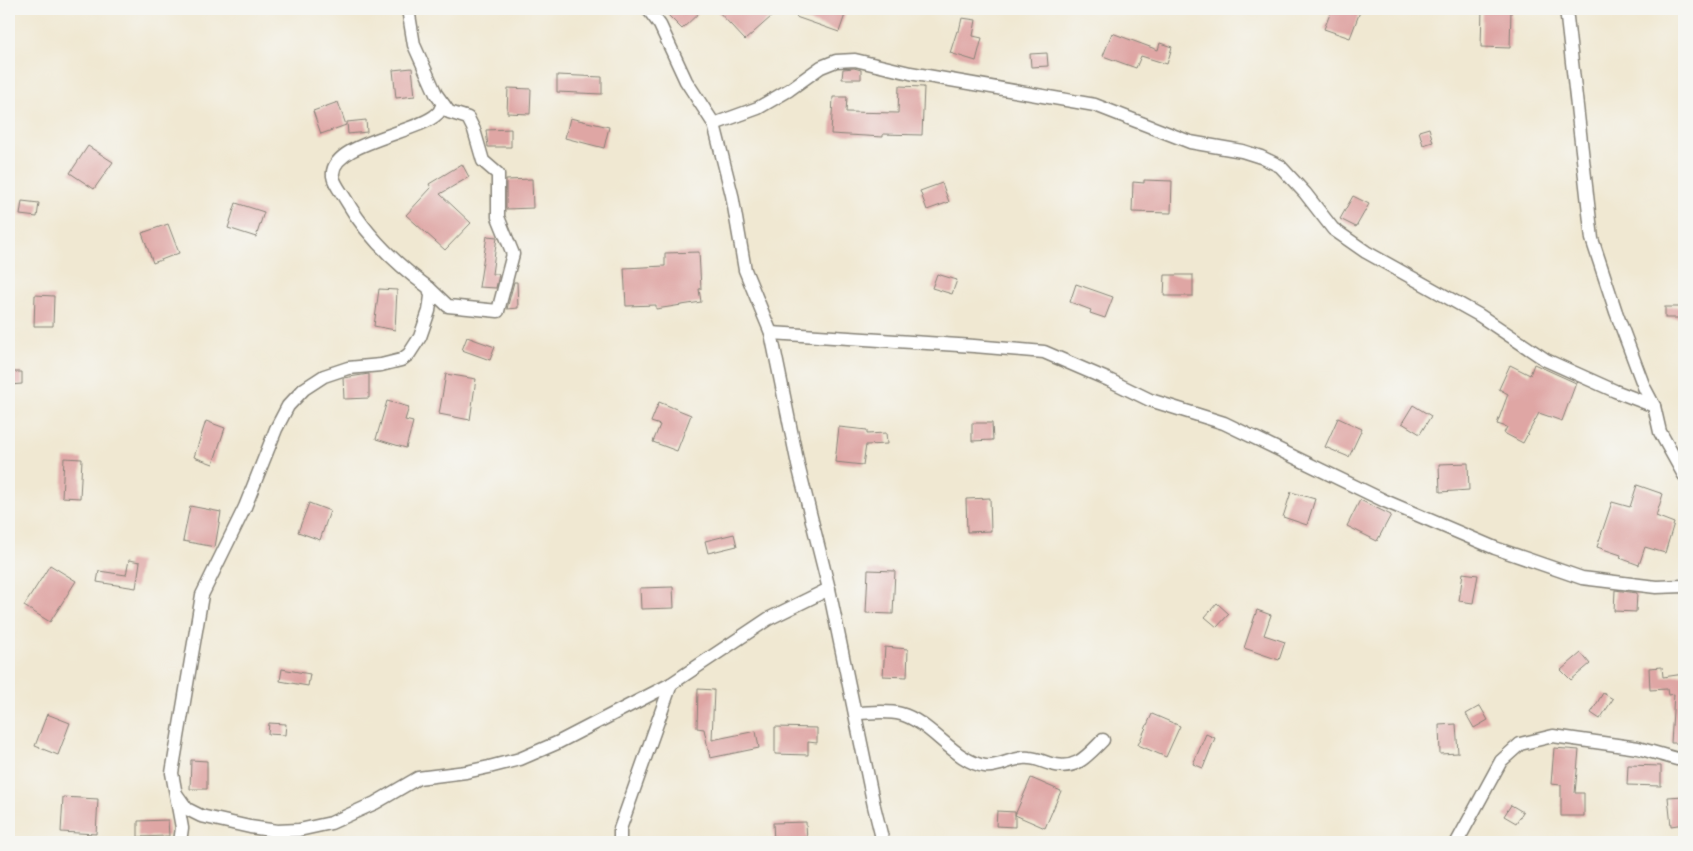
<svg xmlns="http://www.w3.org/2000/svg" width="1693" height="851" font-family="'Architects Daughter',sans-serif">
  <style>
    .building { fill: #dfa6a4 }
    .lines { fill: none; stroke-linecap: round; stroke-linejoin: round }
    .street-casing { stroke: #868277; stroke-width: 15 }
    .street { stroke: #fff; stroke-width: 12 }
  </style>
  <rect width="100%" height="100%" fill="#f6f6f2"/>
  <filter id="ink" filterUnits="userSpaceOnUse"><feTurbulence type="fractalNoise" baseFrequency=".02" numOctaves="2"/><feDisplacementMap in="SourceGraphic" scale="10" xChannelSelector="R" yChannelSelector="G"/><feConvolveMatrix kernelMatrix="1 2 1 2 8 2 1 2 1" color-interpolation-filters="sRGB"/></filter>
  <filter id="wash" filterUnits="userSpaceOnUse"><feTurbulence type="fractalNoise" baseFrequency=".0096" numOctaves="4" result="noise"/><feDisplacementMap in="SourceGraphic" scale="20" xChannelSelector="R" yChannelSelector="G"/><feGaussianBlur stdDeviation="1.12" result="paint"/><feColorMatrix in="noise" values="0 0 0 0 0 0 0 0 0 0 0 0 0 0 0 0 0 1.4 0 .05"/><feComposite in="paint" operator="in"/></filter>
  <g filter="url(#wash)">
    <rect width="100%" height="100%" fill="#f0e8d2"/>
    <g id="blocks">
      <!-- building -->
      <g class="building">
        <polygon points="675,9 703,9 682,29 668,15"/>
        <polygon points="716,9 764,9 771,17 745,40"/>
        <polygon points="799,9 847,9 839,32 796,17"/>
        <polygon points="1332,9 1361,9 1350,38 1324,29"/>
        <polygon points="1482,9 1511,9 1510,48 1481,47"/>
        <polygon points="962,18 976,20 973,36 982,38 976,61 950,53 957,31 959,31"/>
        <polygon points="1112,33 1158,50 1160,43 1172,47 1167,64 1141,56 1136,68 1103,56"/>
        <polygon points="1047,53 1048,66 1031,67 1030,54"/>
        <polygon points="412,68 415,96 396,98 393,70"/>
        <polygon points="854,68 861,70 861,79 842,79 843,69"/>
        <polygon points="557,75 602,77 602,94 557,92"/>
        <polygon points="899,86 924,87 922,135 883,134 883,137 831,134 833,97 847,97 846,112 898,113"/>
        <polygon points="508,88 531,89 530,114 507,113"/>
        <polygon points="338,102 346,125 321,134 313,111"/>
        <polygon points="570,118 609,127 604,148 565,138"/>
        <polygon points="366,120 367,132 348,134 347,122"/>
        <polygon points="1429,128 1433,142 1423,145 1419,131"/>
        <polygon points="511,129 511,147 488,147 486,130"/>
        <polygon points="88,146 113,162 94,189 70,173"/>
        <polygon points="462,164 469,177 440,194 471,223 445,250 406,215 431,188 429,184"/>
        <polygon points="532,179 533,208 506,209 506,180"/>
        <polygon points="1144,180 1172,181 1171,213 1132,212 1133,182 1144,183"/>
        <polygon points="942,183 949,202 927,210 920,191"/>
        <polygon points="1353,196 1369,204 1356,227 1340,219"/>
        <polygon points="22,201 39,203 37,217 20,215"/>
        <polygon points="236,203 264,212 256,237 228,228"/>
        <polygon points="168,224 179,253 153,263 142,233"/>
        <polygon points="487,236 497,237 492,274 499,274 496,288 479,287"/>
        <polygon points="699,252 701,289 699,289 701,302 656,309 656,305 626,306 624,268 665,266 665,253"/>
        <polygon points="937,274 957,280 952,294 932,288"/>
        <polygon points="1165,275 1193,275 1193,296 1164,296"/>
        <polygon points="514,282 517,282 518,308 507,309"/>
        <polygon points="1076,284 1113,297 1105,318 1090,313 1091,310 1070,302"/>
        <polygon points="379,289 397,290 395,330 374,326"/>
        <polygon points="35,295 54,296 53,326 34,326"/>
        <rect x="1665" y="307" width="19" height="11"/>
        <polygon points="467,337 495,347 490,360 462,350"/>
        <polygon points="1534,364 1576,383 1562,421 1539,413 1523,443 1504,433 1507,427 1497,424 1508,394 1499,389 1510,365 1530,375"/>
        <polygon points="9,372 22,372 22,384 9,385"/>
        <polygon points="369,374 369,398 344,399 343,378"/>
        <polygon points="446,374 476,379 470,420 439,414"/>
        <polygon points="387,401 409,407 405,420 413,422 406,448 376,439"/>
        <polygon points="659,402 691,415 677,451 653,442 660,425 651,422"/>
        <polygon points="1413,405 1431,416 1420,434 1402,423"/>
        <polygon points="1338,418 1362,429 1349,457 1325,447"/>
        <polygon points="206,421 225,428 213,464 194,457"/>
        <polygon points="972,423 992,423 993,440 972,441"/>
        <polygon points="839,427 867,430 867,434 886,433 887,444 866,445 863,465 835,462"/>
        <polygon points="64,458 82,459 80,498 62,497"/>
        <polygon points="1468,463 1469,490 1440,492 1439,464"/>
        <polygon points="1637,485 1663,494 1656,516 1674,523 1665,553 1645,547 1639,565 1620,558 1621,555 1597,547 1612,502 1630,507"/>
        <polygon points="1291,492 1315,499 1307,525 1283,517"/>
        <polygon points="990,498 991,531 967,532 966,499"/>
        <polygon points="1360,500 1391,515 1377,541 1347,526"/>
        <polygon points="309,503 330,511 320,540 298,532"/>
        <polygon points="190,506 221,512 215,547 183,541"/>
        <polygon points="734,534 737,546 708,553 705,541"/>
        <polygon points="129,560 140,562 136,588 97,582 99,571 126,575"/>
        <polygon points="50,565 76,581 50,622 24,606"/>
        <polygon points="868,570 895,571 893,614 866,613"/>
        <polygon points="1463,573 1478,575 1473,603 1459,601"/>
        <polygon points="673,587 674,608 641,609 640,588"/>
        <polygon points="1615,590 1637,593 1636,612 1614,611"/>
        <polygon points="1217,603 1229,614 1217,627 1205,617"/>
        <polygon points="1257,610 1271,615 1264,635 1285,642 1279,660 1244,648"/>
        <polygon points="885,647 908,649 907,677 883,676"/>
        <polygon points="1581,653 1590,664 1571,680 1561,670"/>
        <polygon points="1662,667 1663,677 1684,674 1684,743 1671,743 1674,694 1668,695 1667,689 1650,690 1649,668"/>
        <polygon points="282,669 310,674 308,686 280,681"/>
        <polygon points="698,689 714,690 712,740 756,731 759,748 710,758 704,729 697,728"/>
        <polygon points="1603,693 1613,699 1600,719 1591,713"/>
        <polygon points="1480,706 1488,720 1474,728 1466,714"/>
        <polygon points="47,714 70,723 58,755 35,746"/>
        <polygon points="1152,714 1180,726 1166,757 1138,745"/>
        <polygon points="269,723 286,724 285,735 268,734"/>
        <polygon points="1456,724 1458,753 1440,754 1439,725"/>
        <polygon points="775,727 817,728 817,743 808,742 808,755 775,754"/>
        <polygon points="1206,734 1215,738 1203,768 1193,764"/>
        <polygon points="1554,748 1579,750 1575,793 1584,793 1584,816 1561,816 1561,785 1551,784"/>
        <polygon points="191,760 207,761 207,789 190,789"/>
        <polygon points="1628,765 1661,766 1661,786 1627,785"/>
        <polygon points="1031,778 1061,791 1045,828 1015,815"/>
        <polygon points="1684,796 1684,824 1671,826 1668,797"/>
        <polygon points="63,797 98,799 96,834 61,832"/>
        <polygon points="1511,805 1523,812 1516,823 1504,816"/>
        <polygon points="997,811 1015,812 1015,827 996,826"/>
        <polygon points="168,820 169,836 138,837 138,821"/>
        <polygon points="806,822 807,842 774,842 773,823"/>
      </g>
    </g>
  </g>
  <g filter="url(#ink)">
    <use href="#blocks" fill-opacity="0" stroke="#868277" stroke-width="1"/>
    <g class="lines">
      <!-- street casing -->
      <g class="street-casing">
        <g id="street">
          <polyline points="408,9 414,45 436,94 449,112 468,118 474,130 483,161 498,174 498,217 513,254 498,311 448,306 429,288"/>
          <polyline points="648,9 660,25 686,81 714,124 732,195 745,270 771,333 798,465 829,589 874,806 883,842"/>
          <polyline points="1566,9 1592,239 1616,312 1644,387 1654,406 1660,432 1684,475"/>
          <polyline points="714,124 758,108 789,90 821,67 836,61 855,60 910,73 1095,105 1190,142 1242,151 1261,157 1280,166 1305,193 1333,229 1366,252 1479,315 1546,360 1615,391 1654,406"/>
          <polyline points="771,333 974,346 1044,352 1109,380 1150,400 1224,423 1385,501 1495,548 1582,578 1656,587 1684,586"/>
          <path d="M855,713c14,0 32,-3 46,1 30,8 54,48 84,52 15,2 28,-10 44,-8 8,0 14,4 22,6 25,7 36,-8 52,-24"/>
          <polyline points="177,795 187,809 201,816 250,827 277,831 299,830 331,823 375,803 418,778 466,772 489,767 520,759 557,743 671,684 768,619 829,589"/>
          <path d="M180,842l2,-14 -10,-55 30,-178 43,-88 31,-78 12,-23 16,-17 20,-13 24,-8 33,-3 20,-5 8,-6 11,-17 9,-26 2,-15 -2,-8c-33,-24 -63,-53 -83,-88 -4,-7 -12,-16 -13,-24 -4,-33 85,-43 104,-62 3,-2 4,-7 6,-10"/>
          <polyline points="620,842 620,829 671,684"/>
          <polyline points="1457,842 1501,761 1520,744 1553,736 1638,748 1677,759 1684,758"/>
        </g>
      </g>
      <!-- street -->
      <use href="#street" class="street"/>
    </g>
  </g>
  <!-- margin -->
  <rect width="1693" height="851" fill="none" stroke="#f6f6f2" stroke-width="30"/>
</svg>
